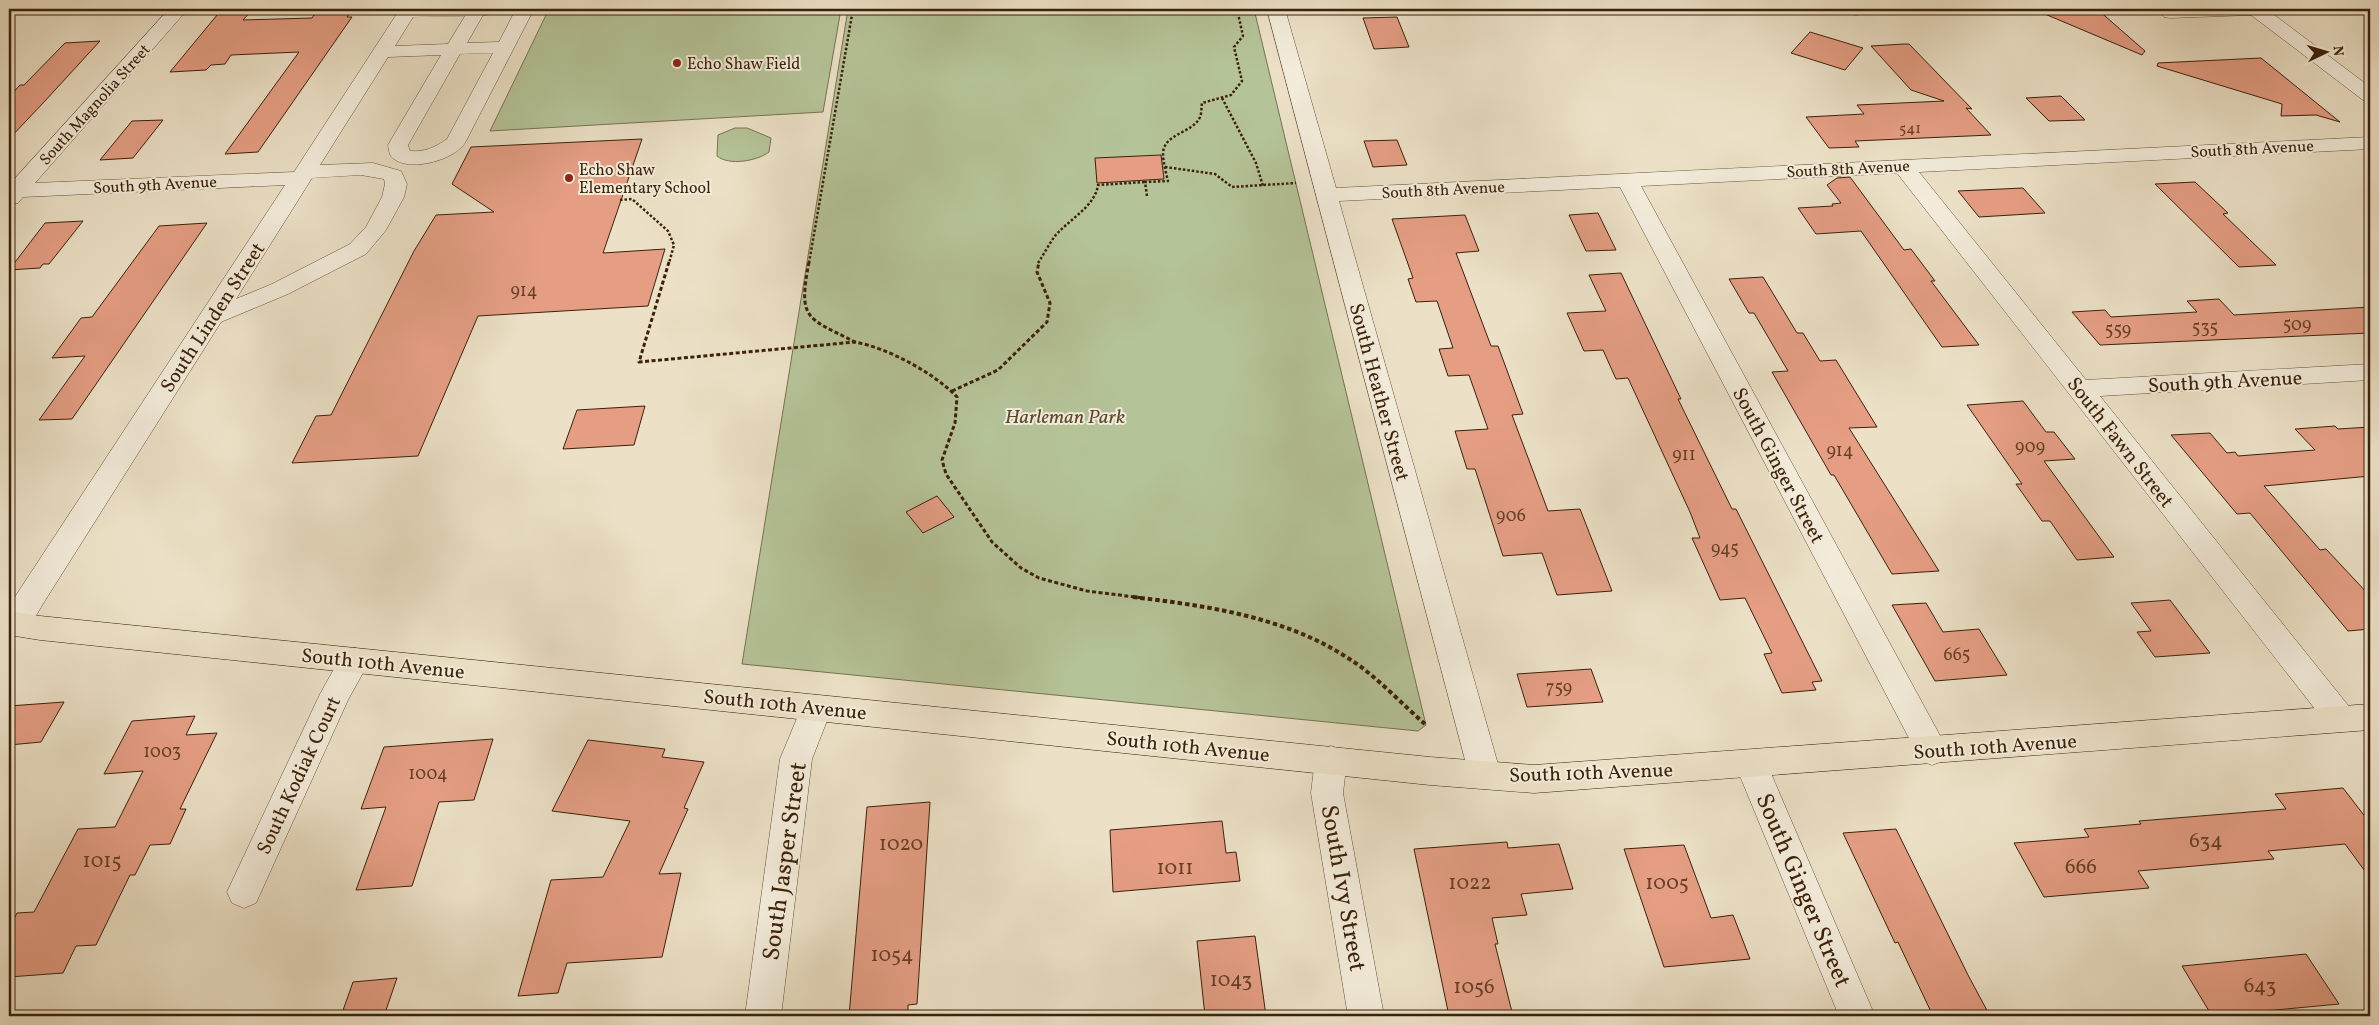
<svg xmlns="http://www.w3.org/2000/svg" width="2379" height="1025" font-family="Vollkorn,serif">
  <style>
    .green { fill: #b5c398; stroke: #787250 }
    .building { fill: #e59e84; stroke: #3b2108 }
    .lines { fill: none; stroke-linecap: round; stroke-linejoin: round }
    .minor-casing { stroke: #675138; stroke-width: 1 }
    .major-casing { stroke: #3b2108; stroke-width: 1 }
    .path-far2 { stroke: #3b2108; stroke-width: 2.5; stroke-dasharray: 2.5 2; stroke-linecap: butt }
    .path-far1 { stroke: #3b2108; stroke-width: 3; stroke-dasharray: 4 2.5; stroke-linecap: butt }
    .path { stroke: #3b2108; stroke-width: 4; stroke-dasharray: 4.5 3; stroke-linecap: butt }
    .minor { fill: #f3ecdb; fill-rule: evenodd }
    .major { fill: #ece1c7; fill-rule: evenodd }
    .poi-dot { fill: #8f2418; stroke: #f3ecdb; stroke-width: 2 }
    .labels { text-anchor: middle; stroke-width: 4; stroke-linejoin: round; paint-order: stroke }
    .far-number-label { font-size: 15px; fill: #664027 }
    .far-poi-label { font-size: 16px; fill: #3b2108; stroke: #f3ecdb; text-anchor: start }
    .far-street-label { font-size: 16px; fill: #3b2108; stroke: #f3ecdb }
    .number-label { font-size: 18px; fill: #664027 }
    .street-label { font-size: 20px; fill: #3b2108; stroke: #f3ecdb }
    .park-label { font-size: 20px; font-style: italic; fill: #5a4a2c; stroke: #f3ecdb }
    .near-number-label { font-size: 21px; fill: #664027 }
    .near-street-label { font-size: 24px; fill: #3b2108; stroke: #f3ecdb }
  </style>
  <rect width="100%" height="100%" fill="#ece1c7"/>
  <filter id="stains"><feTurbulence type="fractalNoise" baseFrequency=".004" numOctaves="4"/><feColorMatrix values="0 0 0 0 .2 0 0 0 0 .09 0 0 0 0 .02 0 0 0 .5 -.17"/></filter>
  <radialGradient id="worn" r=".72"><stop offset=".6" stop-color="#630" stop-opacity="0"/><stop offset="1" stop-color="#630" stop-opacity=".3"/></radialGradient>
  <!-- green -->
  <g class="green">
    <polygon points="558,9 841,9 823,112 490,131 546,15"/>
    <polygon points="848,9 1254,9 1426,725 1418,731 742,664"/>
    <path d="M735,128h12l24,10 -2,14c-12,9 -40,14 -52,4l1,-21z"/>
  </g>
  <!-- building -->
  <g class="building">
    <polygon points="222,9 253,9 243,20 312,18 318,9 353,9 347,17 352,17 258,152 225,154 299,52 231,55 225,64 211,65 206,70 170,72"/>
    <polygon points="2033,9 2097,9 2145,51 2142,55"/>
    <polygon points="1397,17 1409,47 1374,49 1363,18"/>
    <polygon points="1810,32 1863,48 1845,70 1791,53"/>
    <polygon points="100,41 45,101 9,139 9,97 20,85 24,85 65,43"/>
    <polygon points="1904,44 1909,44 1972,109 1966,108 1991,135 1855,141 1859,147 1829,148 1806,117 1864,114 1857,105 1944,101 1911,90 1871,46"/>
    <polygon points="2261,58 2340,122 2316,115 2281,116 2282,104 2157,66 2158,63"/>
    <polygon points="2061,96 2085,120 2049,121 2026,98"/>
    <polygon points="163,120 133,158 100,160 132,121"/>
    <polygon points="642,139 603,253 665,249 648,306 478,316 418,456 292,463 316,416 331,415 414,251 436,215 494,212 452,184 471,147"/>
    <polygon points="1397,140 1407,165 1373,167 1364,141"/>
    <polygon points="1161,155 1164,179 1097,183 1095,158"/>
    <polygon points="1850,177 1904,250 1911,249 1935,281 1931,281 1979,345 1942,347 1861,231 1816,234 1798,208 1833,206 1832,204 1841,203 1827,185 1837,178"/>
    <polygon points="2195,182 2228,213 2223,214 2276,265 2239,267 2155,184"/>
    <polygon points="2023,188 2045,213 1979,217 1958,191"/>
    <polygon points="1598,213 1616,250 1586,251 1569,215"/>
    <polygon points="1465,215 1479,251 1456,253 1491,346 1498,346 1523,414 1512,415 1548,511 1580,509 1612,591 1557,595 1542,553 1503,556 1475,469 1467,469 1455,431 1488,429 1469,375 1448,376 1439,349 1453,348 1437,301 1416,302 1408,279 1413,278 1392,219"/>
    <polygon points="83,221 49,264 43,264 40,268 9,270 45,223"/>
    <polygon points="207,223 72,419 39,420 85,356 52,358 81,318 92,317 159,226"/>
    <polygon points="1621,273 1681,399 1678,399 1732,509 1736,509 1822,681 1812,682 1816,690 1782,693 1764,654 1772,653 1745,598 1720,600 1692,538 1700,538 1690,512 1628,378 1616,379 1603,350 1584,351 1567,313 1606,311 1589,275"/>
    <polygon points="1763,277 1797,333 1803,333 1820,361 1836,360 1877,427 1849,428 1939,571 1892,574 1834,475 1831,475 1772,372 1788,371 1754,313 1749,313 1729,279"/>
    <polygon points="2219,299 2234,315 2370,307 2370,333 2100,345 2072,312 2105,310 2111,317 2197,312 2187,301"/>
    <polygon points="2023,401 2046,432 2054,432 2075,459 2044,461 2114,557 2077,560 2050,521 2042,521 2016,484 2022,484 1967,405"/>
    <polygon points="645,406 634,445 563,449 577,410"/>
    <polygon points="2335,426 2338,429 2370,427 2370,476 2264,486 2320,550 2326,549 2370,596 2370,629 2348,631 2250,513 2237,514 2171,435 2210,433 2227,453 2235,452 2238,456 2315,450 2295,429"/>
    <polygon points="937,496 954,517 923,533 906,512"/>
    <polygon points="2170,600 2210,653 2155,657 2137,632 2151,631 2131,603"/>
    <polygon points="1926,603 1943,632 1979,629 2007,675 1935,681 1892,605"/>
    <polygon points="1591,669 1603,702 1527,707 1517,674"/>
    <polygon points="64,702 41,742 9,745 9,706"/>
    <polygon points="195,716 186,735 217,733 180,809 186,809 170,844 150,845 135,875 130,875 96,945 76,946 63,973 9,977 9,928 17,913 34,912 78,829 115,827 143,771 104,774 132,721"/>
    <polygon points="493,739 474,800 439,802 412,886 356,890 386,807 361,809 384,747"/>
    <polygon points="588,740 665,749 662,757 704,762 684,808 688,809 659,874 681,873 662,957 567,963 558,993 518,996 551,880 603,877 630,821 552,811"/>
    <polygon points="2343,788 2370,823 2370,878 2345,844 2268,851 2274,859 2138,871 2149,888 2044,897 2014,843 2089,837 2084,829 2141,824 2139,821 2286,809 2275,794"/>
    <polygon points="930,802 917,1004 908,1005 908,1016 849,1016 867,807"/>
    <polygon points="1222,821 1226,853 1236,852 1240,881 1113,892 1110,830"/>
    <polygon points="1896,829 1968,975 1990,1016 1933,1016 1898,942 1895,943 1843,833"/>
    <polygon points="1507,842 1508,848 1559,844 1573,889 1521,894 1527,915 1492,918 1498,944 1495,944 1513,1016 1449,1016 1414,849"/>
    <polygon points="1684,845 1711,918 1733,915 1750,959 1664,967 1624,849"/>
    <polygon points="1255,936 1266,1016 1205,1016 1197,941"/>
    <polygon points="2306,954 2339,1004 2212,1016 2182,966"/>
    <polygon points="397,978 384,1016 341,1016 353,982"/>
  </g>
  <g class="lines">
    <!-- minor casing -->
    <g class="minor-casing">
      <g id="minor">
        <path d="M169,9h19l-153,174 259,-11 106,-163h108l-3,4 -22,2 -16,28 32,-1 17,-33h18l-69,134c-11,17 -54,29 -71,16 -5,-3 -5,-9 -6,-14l53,-90 -53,2 -68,108 53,-2 28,8 6,13 -3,13 -18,33 -20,24 -78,40 -67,28 -175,277c-8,12 -20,40 -37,34v-27l276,-421 -262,12 -5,6 -9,1v-19zM465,16l-17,28 -53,2 18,-29zM493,53l-46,86c-13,9 -22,13 -37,12l-2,-6 52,-91zM361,175l23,4 1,5 -3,13 -16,30 -16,17 -78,40 -36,15 76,-121z"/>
        <polygon points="1267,9 1285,9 1336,188 2370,137 2370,149 1919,172 2086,380 2370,364 2370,380 2100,396 2351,709 2356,718 2351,727 2340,731 2329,727 1897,173 1641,186 1943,741 1948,751 1943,761 1932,765 1921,761 1620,187 1339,201 1501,775 1496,785 1485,789 1474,785 1469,775"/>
        <path d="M1844,9h20l1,1 -3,4c-7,2 -14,1 -18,-5z"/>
        <polygon points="2164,9 2271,9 2269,11 2370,87 2370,102 2363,100 2251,15 2170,18 2164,17 2161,13"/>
        <polygon points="355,648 366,651 370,660 348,700 256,903 244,908 232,903 227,892 320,694 344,651"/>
        <polygon points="816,695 827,699 832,708 812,759 781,1016 745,1016 780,759 805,699"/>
        <polygon points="1331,746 1342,750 1347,760 1343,793 1384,1016 1348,1016 1311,793 1315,760 1320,750"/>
        <polygon points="1751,750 1762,754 1767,764 1875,1016 1839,1016 1735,764 1740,754"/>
      </g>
    </g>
    <!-- major casing -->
    <g class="major-casing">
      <polygon id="major" points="9,611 40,616 1430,757 1534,765 2370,704 2370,730 1534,793 1430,785 40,640 9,635"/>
    </g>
    <!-- path-far2 -->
    <g class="path-far2">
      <polyline points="1222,98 1256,163 1263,186"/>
      <polyline points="1165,167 1215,174 1232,187 1296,183"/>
      <path d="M1147,196l-2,-14 23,-1c-2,-8 -5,-19 -5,-28 1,-19 28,-20 36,-34 3,-4 2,-11 3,-16l29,-8 11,-14 -8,-34 9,-11 -6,-27"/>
      <polyline points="620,200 632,199 668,231 674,245 669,263"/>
      <polyline points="809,263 853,9"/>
      <path d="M1038,263c6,-9 11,-19 17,-27 13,-16 40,-29 43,-51l47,-3"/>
    </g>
    <!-- path-far1 -->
    <g class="path-far1">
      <path d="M669,262l-30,100 216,-20c33,6 79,31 102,55l-2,26 -13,37 4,14 46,68 29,26 18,10 48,13 56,7"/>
      <path d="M809,262c-11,58 -3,55 46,80"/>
      <polyline points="952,391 998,370 1047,322 1050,303 1037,272 1039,262"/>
    </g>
    <!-- path -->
    <path class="path" d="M1133,597c75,9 154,20 218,63 25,16 52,45 75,65"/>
    <!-- minor -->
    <use href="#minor" class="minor"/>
    <!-- major -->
    <use href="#major" class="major"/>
  </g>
  <!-- markers -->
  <g class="poi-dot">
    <circle cx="677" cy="63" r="5"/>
    <circle cx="569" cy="178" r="5"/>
  </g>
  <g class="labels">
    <!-- far-number labels -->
    <g class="far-number-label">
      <text x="1910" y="133">541</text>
    </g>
    <!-- far-poi labels -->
    <g class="far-poi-label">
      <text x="687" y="69">Echo Shaw Field</text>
      <text x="579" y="175">Echo Shaw<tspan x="579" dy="18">Elementary School</tspan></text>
    </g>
    <!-- far-street labels -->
    <g class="far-street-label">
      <text transform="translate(94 104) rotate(-48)" y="6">South Magnolia Street</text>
      <text transform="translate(2252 148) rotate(-3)" y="6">South 8th Avenue</text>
      <text transform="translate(1848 168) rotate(-3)" y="6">South 8th Avenue</text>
      <text transform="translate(155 184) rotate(-3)" y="6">South 9th Avenue</text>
      <text transform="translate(1443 189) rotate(-3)" y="6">South 8th Avenue</text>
    </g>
    <!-- number labels -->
    <g class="number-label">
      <text x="524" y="296">914</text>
      <text x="2297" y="330">509</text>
      <text x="2205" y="333">535</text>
      <text x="2118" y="335">559</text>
      <text x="2030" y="452">909</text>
      <text x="1840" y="456">914</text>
      <text x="1684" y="460">911</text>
      <text x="1511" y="521">906</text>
      <text x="1725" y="554">945</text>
      <text x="1957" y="660">665</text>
      <text x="1559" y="693">759</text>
      <text x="162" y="757">1003</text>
      <text x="428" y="779">1004</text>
    </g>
    <!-- street labels -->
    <g class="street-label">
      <text transform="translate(212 317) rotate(-57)" y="7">South Linden Street</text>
      <text transform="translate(2225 381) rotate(-3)" y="7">South 9th Avenue</text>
      <text transform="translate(1380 392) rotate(75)" y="7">South Heather Street</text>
      <text transform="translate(2121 442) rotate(52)" y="7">South Fawn Street</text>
      <text transform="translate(1779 465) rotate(62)" y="7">South Ginger Street</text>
      <text transform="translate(383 663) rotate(6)" y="7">South 10th Avenue</text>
      <text transform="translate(785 704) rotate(6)" y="7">South 10th Avenue</text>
      <text transform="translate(1188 746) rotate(6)" y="7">South 10th Avenue</text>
      <text transform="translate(1995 746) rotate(-4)" y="7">South 10th Avenue</text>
      <text transform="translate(1591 772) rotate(-2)" y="7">South 10th Avenue</text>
      <text transform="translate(298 775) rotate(-65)" y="7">South Kodiak Court</text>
    </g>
    <!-- park labels -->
    <g class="park-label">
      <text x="1065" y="423">Harleman Park</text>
    </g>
    <!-- near-number labels -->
    <g class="near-number-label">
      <text x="2206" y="847">634</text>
      <text x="901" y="850">1020</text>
      <text x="102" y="867">1015</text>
      <text x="2081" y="873">666</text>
      <text x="1175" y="874">1011</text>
      <text x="1470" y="889">1022</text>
      <text x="1667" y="889">1005</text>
      <text x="892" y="961">1054</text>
      <text x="1231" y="986">1043</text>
      <text x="2260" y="992">643</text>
      <text x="1474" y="993">1056</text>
    </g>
    <!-- near-street labels -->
    <g class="near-street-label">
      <text transform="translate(784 861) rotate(-82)" y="8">South Jasper Street</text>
      <text transform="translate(1344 888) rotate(80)" y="8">South Ivy Street</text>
      <text transform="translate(1804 890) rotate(67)" y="8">South Ginger Street</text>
    </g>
  </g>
  <!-- margin -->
  <rect width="2379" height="1025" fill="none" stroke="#ece1c7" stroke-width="30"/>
  <rect x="10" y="10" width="2359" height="1005" fill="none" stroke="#3b2108" stroke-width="2.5"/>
  <rect x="15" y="15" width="2349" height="995" fill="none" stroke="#3b2108"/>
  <!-- north arrow -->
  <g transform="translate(2326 52) rotate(85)" stroke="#f3ecdb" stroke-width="4" paint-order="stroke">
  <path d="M0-4L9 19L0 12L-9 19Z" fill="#3b2108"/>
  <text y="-8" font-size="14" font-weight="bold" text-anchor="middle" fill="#3b2108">N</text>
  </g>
  <rect width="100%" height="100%" filter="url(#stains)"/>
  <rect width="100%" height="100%" fill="url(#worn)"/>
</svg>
